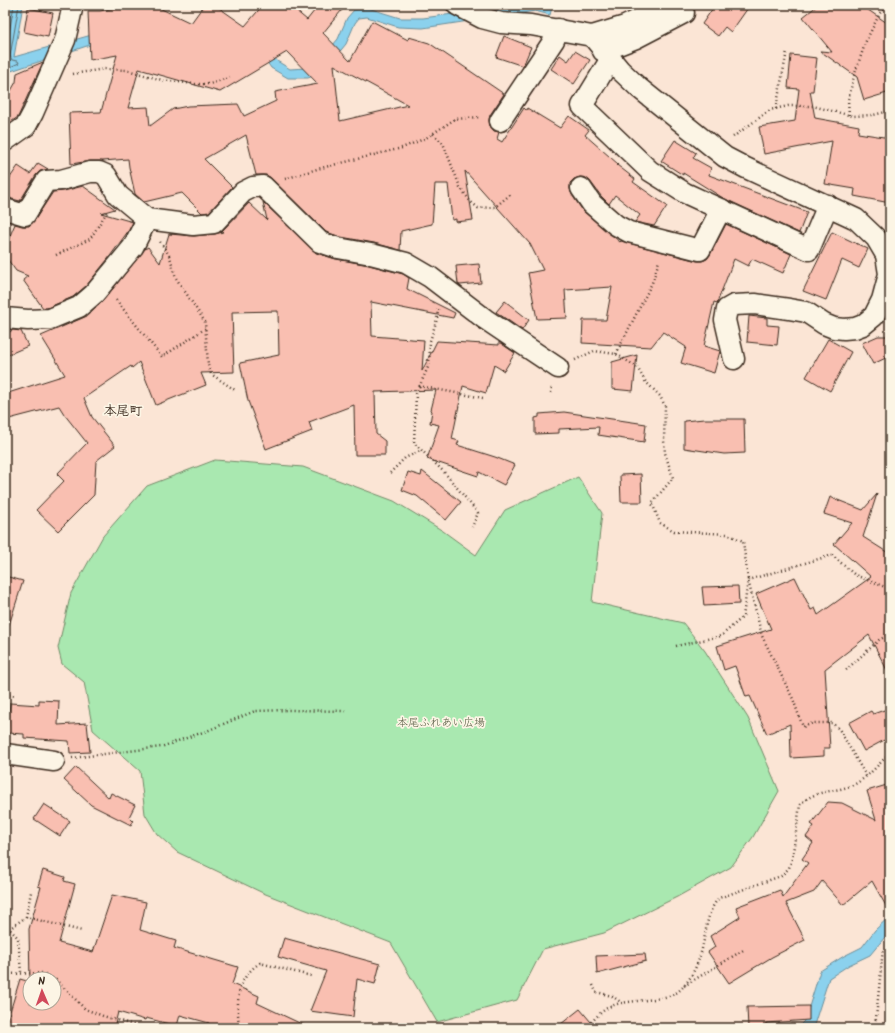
<svg xmlns="http://www.w3.org/2000/svg" width="895" height="1033" font-family="Kalam,'Klee One',sans-serif">
  <style>
    .green { fill: #a9e8b0; stroke: #728967 }
    .water { fill: #8bd1ed; stroke: #6b8e9a }
    .lines { fill: none; stroke-linecap: round; stroke-linejoin: round }
    .shore { stroke: #5b6d71; stroke-width: 1 }
    .building { fill: #f9bfb1; stroke: #3b2a1e; fill-rule: evenodd }
    .minor-casing { stroke: #3b2a1e; stroke-width: 23 }
    .path { stroke: #3b2a1e; stroke-width: 2.5; stroke-dasharray: 1 3; stroke-linecap: butt }
    .minor { stroke: #fcf5e5; stroke-width: 20 }
    .labels { text-anchor: middle; stroke-width: 3.5; stroke-linejoin: round; paint-order: stroke }
    .park-label { font-size: 11px; fill: #565a42; stroke: #fcf5e5 }
    .quarter-label { font-size: 13px; font-weight: bold; fill: #3b2a1e; stroke: #fcf5e5 }
  </style>
  <rect width="100%" height="100%" fill="#fbe5d5"/>
  <filter id="ink" filterUnits="userSpaceOnUse"><feTurbulence type="fractalNoise" baseFrequency=".025" numOctaves="2"/><feDisplacementMap in="SourceGraphic" scale="8" xChannelSelector="R" yChannelSelector="G"/><feConvolveMatrix kernelMatrix="1 2 1 2 8 2 1 2 1" color-interpolation-filters="sRGB"/></filter>
  <g filter="url(#ink)">
    <!-- green -->
    <polygon class="green" points="215,460 303,467 394,501 443,531 476,555 505,510 578,477 602,513 592,602 683,623 705,651 748,718 779,791 753,837 731,867 677,897 604,933 543,949 517,1000 437,1022 391,943 263,893 177,852 157,834 145,814 140,771 93,730 84,682 62,664 58,648 71,593 103,536 147,486"/>
    <!-- water -->
    <g class="water">
      <polygon points="5,5 23,5 14,57 102,32 258,32 277,61 290,69 306,68 317,64 338,39 347,18 354,10 368,8 400,18 423,18 490,9 552,7 550,15 535,11 423,28 398,27 367,17 359,18 355,23 346,44 323,72 308,78 288,78 271,68 252,40 105,40 11,71 5,89"/>
      <polygon points="890,916 890,931 870,955 849,965 829,978 814,1025 812,1028 797,1028 805,1020 820,971 844,956 862,947 875,930"/>
    </g>
    <g class="lines">
      <!-- shore -->
      <g class="shore">
        <polyline points="5,64 7,62 5,55 14,5"/>
        <polyline points="5,76 8,68 19,63 18,61 12,60 10,56 19,5"/>
      </g>
    </g>
    <!-- building -->
    <g class="building">
      <path d="M131,5h22l38,18 13,-18h11l30,21 18,-21h26l18,15 12,-15h27l-23,28 27,28 22,-40 36,19 1,-3 20,6 75,51 -14,21 -1,5 1,6 4,5 5,1 -2,7 5,3 22,-34 2,2 1,-2 33,20 9,-12 20,14 -4,5 33,29 -1,1 18,14 -2,3 34,24 -13,20 -19,-4 5,-7 -25,-20 -6,9 -8,-8 -11,-15 -4,-3 -6,-1 -6,2 -4,4v6l2,6 11,16 37,31 1,-1 76,20h5l5,-2 3,-4 16,-31 65,30 -8,19 -31,-14 -4,7 -14,-7 -17,44 -3,-1 -10,44 16,5 -6,22 -33,-10 5,-16 -23,-15 -12,15 -69,-4 1,-23h23l6,-33 -47,3 2,28 -30,1 -9,-46 15,-3 -13,-26 -65,-73 8,49 -17,2v-3l-4,1 -4,-36h-13l-3,40 -31,7 -1,19 -26,-7 -33,-6 -15,-5 -55,-54 -5,-3h-10l-10,-40 -42,24 28,28 -23,25 -7,1 -20,-20 -38,9 -9,-8 -6,-27 -1,-8 -25,2h-13l-19,3 -2,-51 32,-1 16,-57 -27,5 -2,-49h12zM287,52l31,32 -43,8 1,9 -32,15 -6,-12 -50,2 -15,3 -23,17 -2,-19 -20,1 11,-39 81,23zM334,65l30,16 44,24 -68,16z"/>
      <polygon points="715,5 750,5 731,32 725,27 718,36 702,24"/>
      <polygon points="818,5 861,5 890,25 890,92 864,100 857,77 820,51 832,52 803,17"/>
      <polygon points="28,8 53,13 48,37 24,32"/>
      <polygon points="504,36 531,47 523,66 496,57"/>
      <polygon points="575,51 590,60 574,84 551,69 560,55 568,61"/>
      <polygon points="791,55 817,58 813,91 810,91 815,118 859,126 858,133 890,138 890,203 854,196 855,189 825,184 832,141 764,154 759,127 795,121 799,89 788,88"/>
      <polygon points="43,62 18,117 5,126 5,101 16,82 17,73"/>
      <polygon points="675,140 696,153 693,158 711,168 709,175 807,212 799,233 723,198 683,173 683,175 661,161"/>
      <polygon points="38,163 48,169 40,171 36,175 20,201 12,199 5,194 5,185 18,166 30,174"/>
      <polygon points="83,186 115,209 101,213 133,222 129,230 108,259 86,286 73,297 47,308 43,308 23,280 28,276 16,271 5,256 5,247 15,224 22,226 29,226 34,221 53,192 64,191"/>
      <polygon points="263,202 316,253 336,259 369,265 403,274 409,278 407,289 455,313 453,318 371,302 372,336 424,340 422,371 437,341 499,345 499,342 515,353 504,371 494,365 486,393 463,386 452,439 459,441 457,445 495,457 515,465 504,485 479,472 478,476 427,459 439,425 430,423 432,411 431,410 436,390 375,392 376,434 385,441 385,455 355,455 354,405 309,422 312,431 266,449 248,401 240,363 279,355 278,311 232,312 234,372 201,373 206,385 156,405 139,362 132,368 131,366 84,398 92,417 115,446 96,461 94,495 58,531 36,510 64,481 57,474 87,443 64,414 59,406 5,420 5,394 65,375 41,336 87,316 103,301 145,249 148,247 160,263 169,234 194,236 215,234 223,232 222,231 249,203 267,220"/>
      <polygon points="832,232 868,249 859,268 842,260 826,300 803,291"/>
      <polygon points="479,264 481,283 460,285 458,284 456,266"/>
      <polygon points="505,301 529,320 522,330 496,312"/>
      <polygon points="749,316 767,318 767,325 779,326 777,345 747,342"/>
      <polygon points="13,330 21,331 28,346 5,356 5,334"/>
      <polygon points="878,336 890,336 890,356 873,364 862,343"/>
      <polygon points="828,339 851,352 830,391 806,377"/>
      <polygon points="637,355 633,391 612,389 612,362"/>
      <polygon points="564,412 646,424 644,442 598,435 599,427 559,429 559,433 535,434 535,418 539,417 539,414"/>
      <polygon points="704,419 744,419 745,453 724,454 684,448 684,421"/>
      <polygon points="422,471 461,502 446,520 417,496 402,490 408,472 421,476"/>
      <polygon points="641,474 642,502 621,502 620,475"/>
      <polygon points="877,494 863,537 890,554 890,676 869,635 825,669 830,748 824,748 824,756 791,758 790,724 767,734 750,696 746,697 735,666 724,670 717,646 771,629 756,594 795,577 811,610 815,608 818,615 871,577 834,544 852,523 824,514 830,497 863,510"/>
      <polygon points="5,576 23,581 9,625 5,625"/>
      <polygon points="738,586 739,604 704,606 702,587"/>
      <polygon points="39,700 59,701 58,725 87,723 90,752 70,753 69,741 24,738 24,734 7,733 10,703 39,705"/>
      <polygon points="890,708 890,737 864,751 849,723 871,711 873,714"/>
      <polygon points="76,767 109,798 111,793 135,805 129,817 133,821 131,825 91,805 64,780"/>
      <polygon points="890,784 890,913 872,881 843,905 822,881 814,892 786,903 805,940 772,957 729,983 708,952 715,947 710,936 740,917 736,907 780,890 783,897 808,863 802,859 813,843 806,837 814,826 811,824 828,802 842,803 876,820 867,791"/>
      <polygon points="44,804 70,821 60,836 34,819"/>
      <path d="M43,870l22,7 -1,4 11,3 -16,59 34,9 19,-57 34,7 -6,28 36,11 -2,7 64,19 -6,17 27,12 -2,7 53,25h-102l1,-5 -29,-8 -3,11 -31,-8 -1,2 -27,-8 -4,16h-109l15,-49 10,3 -1,-53 12,-42 -3,-1zM30,979h24v24h-24z"/>
      <polygon points="284,938 380,964 375,984 357,979 353,1017 310,1011 326,971 278,957"/>
      <polygon points="645,954 646,961 597,974 596,956"/>
      <polygon points="809,1006 809,1020 766,1023 766,1028 748,1028 747,1007"/>
      <polygon points="580,1009 596,1028 556,1028"/>
    </g>
    <g class="lines">
      <!-- minor casing -->
      <g class="minor-casing">
        <g id="minor">
          <polyline points="457,5 482,18 501,23 531,25 592,36 625,26 660,9 665,5"/>
          <polyline points="592,36 620,70 639,88 725,157 746,168 856,219 876,238 886,255 889,274 882,300 874,316 863,325 855,328 844,329 834,328 824,324 806,312 789,309 755,304 734,305 727,309 725,320 734,359"/>
          <polyline points="603,51 636,38 684,13"/>
          <polyline points="610,60 582,106 650,171 685,193 809,250 828,205"/>
          <polyline points="500,121 554,40 558,29"/>
          <polyline points="5,141 26,126 33,113 65,40 73,5"/>
          <polyline points="581,188 592,204 616,225 629,232 700,250 721,209"/>
          <polyline points="5,209 25,215 46,181 61,180 90,172 99,172 106,175 118,195 147,219 193,225 214,223 243,192 253,187 263,186 320,242 338,248 371,254 406,263 430,277 485,319 558,368"/>
          <polyline points="5,318 28,320 50,319 79,307 94,294 133,247 147,219"/>
          <polyline points="5,754 54,761"/>
        </g>
      </g>
      <!-- path -->
      <g class="path">
        <polyline points="73,74 104,69 127,70 162,80 194,84 210,84 230,77"/>
        <polyline points="776,109 787,51"/>
        <polyline points="849,115 848,100 854,76 866,41 880,13 890,5"/>
        <polyline points="433,134 443,143 460,187 470,201 478,208 495,207 511,194"/>
        <polyline points="733,137 770,110 788,106 813,106 852,116 873,115 890,111"/>
        <polyline points="285,179 317,169 402,148 426,138 455,119 480,117"/>
        <polyline points="160,242 164,247 170,257 176,278 205,322 208,365 211,374 235,390"/>
        <polyline points="56,255 90,239 107,212"/>
        <polyline points="116,300 162,357 206,328"/>
        <polyline points="438,309 437,319 430,341 429,365 416,394 414,443 444,472 478,513 472,527"/>
        <polyline points="616,354 652,283 659,261"/>
        <polyline points="575,360 594,351 616,354 637,367 645,381 660,396 665,406 664,440 665,453 673,478 652,503 660,523 674,531 727,534 743,541 748,580 762,636 793,699 803,727 813,723 832,723 839,729 866,776"/>
        <polyline points="419,386 483,398"/>
        <polyline points="551,393 552,387"/>
        <polyline points="390,473 405,458 420,451"/>
        <polyline points="676,646 721,636 743,617 748,580 832,555 855,575 890,589"/>
        <polyline points="846,670 879,640 890,634"/>
        <polyline points="5,694 15,696"/>
        <polyline points="72,758 161,747 209,730 255,711 289,710 347,711"/>
        <polyline points="26,917 31,892"/>
        <polyline points="5,924 18,938 21,972"/>
        <polyline points="9,929 26,917 82,931"/>
        <polyline points="5,974 43,973 56,980 85,1009 103,1016 144,1028"/>
        <polyline points="593,985 596,992 612,996 622,1003"/>
        <polyline points="684,986 745,949"/>
        <path d="M239,1028c-2,-26 -4,-49 21,-65l51,13"/>
        <path d="M586,1028c8,-8 17,-20 28,-23 17,-6 53,-3 66,-15 12,-11 20,-30 23,-46 4,-16 4,-33 16,-46l62,-22 8,-8 3,-9 8,-54c13,-16 37,-12 55,-21 13,-7 24,-20 35,-31"/>
        <polyline points="875,1028 883,949"/>
      </g>
      <!-- minor -->
      <use href="#minor" class="minor"/>
    </g>
  </g>
  <g class="labels">
    <!-- park labels -->
    <g class="park-label">
      <text x="441" y="726">本尾ふれあい広場</text>
    </g>
    <!-- quarter labels -->
    <g class="quarter-label">
      <text x="123" y="415">本尾町</text>
    </g>
  </g>
  <!-- margin -->
  <rect width="895" height="1033" fill="none" stroke="#fcf5e5" stroke-width="20"/>
  <rect x="10" y="10" width="875" height="1013" fill="none" stroke="#3b2a1e" stroke-width="1.5" filter="url(#ink)"/>
  <!-- north arrow -->
  <g transform="translate(42 991) rotate(358)"><circle r="19" fill="#fcf5e5" stroke="#afa495"/>
  <path d="M0-3L7 15L0 10L-7 15Z" fill="#d1495b"/>
  <text y="-6" font-size="11" font-weight="bold" text-anchor="middle" fill="#3b2a1e">N</text>
  </g>
</svg>
